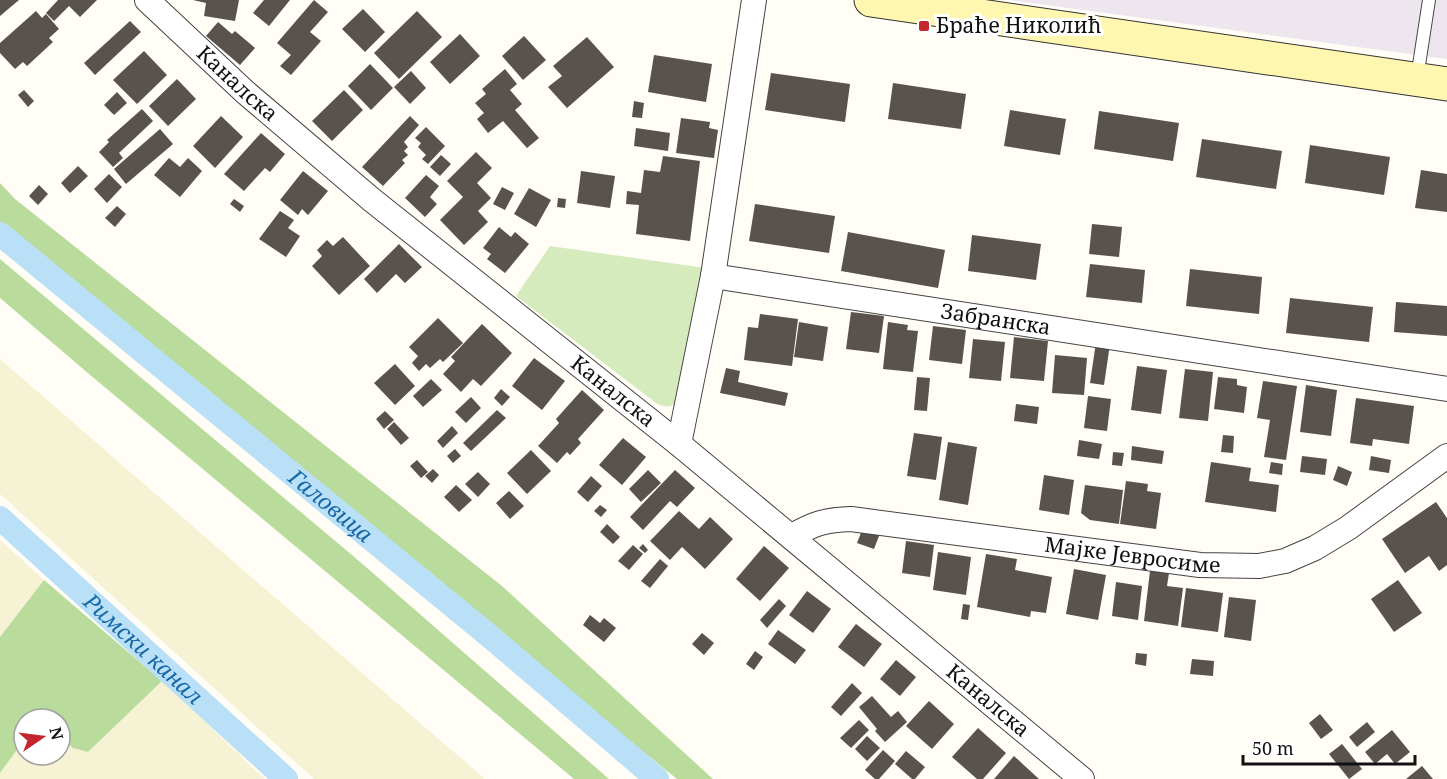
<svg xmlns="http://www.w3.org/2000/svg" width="1447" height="779" font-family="'Noto Serif',serif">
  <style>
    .industrial { fill: #eee6ef }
    .farmland { fill: #f6f3d4 }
    .green { fill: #d5ebbd }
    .forest { fill: #b9dc9c }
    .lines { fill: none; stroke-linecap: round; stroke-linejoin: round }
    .canal { stroke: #b9e0f7; stroke-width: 24 }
    .building { fill: #5a524d }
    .service-casing { stroke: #444; stroke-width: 14 }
    .minor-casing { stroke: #444; stroke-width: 26 }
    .secondary-casing { stroke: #333; stroke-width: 35 }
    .service { stroke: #fff; stroke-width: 12 }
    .minor { stroke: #fff; stroke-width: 24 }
    .secondary { stroke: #fff6b0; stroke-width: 33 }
    .poi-dot { fill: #c4262e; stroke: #fff; stroke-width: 2 }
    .labels { text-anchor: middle; stroke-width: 6; stroke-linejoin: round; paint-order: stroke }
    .poi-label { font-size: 21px; fill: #111; stroke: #fff; text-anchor: start }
    .street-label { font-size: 21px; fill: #111; stroke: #fff }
    .water-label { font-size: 22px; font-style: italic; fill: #1768a6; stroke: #fff }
  </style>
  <rect width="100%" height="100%" fill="#fffdf5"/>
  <!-- industrial -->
  <polygon class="industrial" points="1009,0 1447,0 1447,59"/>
  <!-- farmland -->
  <g class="farmland">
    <polygon points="0,359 324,640 485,779 314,779 0,494"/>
    <polygon points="0,540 44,580 0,637"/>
    <polygon points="162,681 265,779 0,779 0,773 24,740 24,755 60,755 60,736 73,748 88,752"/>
  </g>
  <!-- green -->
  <path class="green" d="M550,246l155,22 -26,133c-8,7 -14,7 -23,2l-140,-107z"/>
  <!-- forest -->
  <g class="forest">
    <polygon points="0,183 15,199 502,586 713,779 677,779 286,462 0,222"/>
    <polygon points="0,259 359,561 609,779 574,779 89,374 0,298"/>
    <polygon points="44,580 162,681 88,752 73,748 60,736 60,719 24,719 24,740 0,773 0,637"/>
  </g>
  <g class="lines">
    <!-- canal -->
    <g class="canal">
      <path id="s1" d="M0,234l493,405 164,140"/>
      <path id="s2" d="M0,518l286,261"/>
    </g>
  </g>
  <!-- building -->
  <g class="building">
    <polygon points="0,0 19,0 0,16"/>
    <polygon points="58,0 97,0 80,17 69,6 54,21 46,13"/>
    <polygon points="193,0 239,0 235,21 204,16 206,3"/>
    <polygon points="264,0 290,0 269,26 253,13"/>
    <polygon points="314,0 328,12 310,32 321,41 291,75 280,66 291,55 277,43"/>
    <polygon points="363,9 385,32 365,52 342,29"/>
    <polygon points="36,11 42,18 46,14 59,29 49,38 53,42 27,66 23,62 15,69 0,53 0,43"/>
    <polygon points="417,11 442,37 399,79 374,53"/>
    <polygon points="130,21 141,32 95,75 84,63"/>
    <polygon points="218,22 232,34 235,31 255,48 240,65 206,36"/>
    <polygon points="460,34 480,56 450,84 430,62"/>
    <polygon points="524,36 546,60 523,80 502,56"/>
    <polygon points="587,37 614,67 567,108 548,87 562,76 553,66"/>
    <polygon points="144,51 167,75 137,104 113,80"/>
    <polygon points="654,55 712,64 706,102 648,92"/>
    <polygon points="370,64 393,88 371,110 348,86"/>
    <polygon points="505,69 517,84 510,90 522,104 515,110 539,138 527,148 503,121 488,133 477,119 484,113 475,103 486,94 482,89"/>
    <polygon points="411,71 426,88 410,104 394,87"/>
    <polygon points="771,73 850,84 845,122 765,110"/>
    <polygon points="177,79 196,99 168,126 149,106"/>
    <polygon points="893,83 966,94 961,129 888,119"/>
    <polygon points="24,90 34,101 28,107 18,95"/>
    <polygon points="344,90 363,110 332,141 312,121"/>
    <polygon points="117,92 127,103 114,115 104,105"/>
    <polygon points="634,101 644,103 642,118 632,117"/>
    <polygon points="142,109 153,121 119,153 123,158 113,167 99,152 109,142 107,140"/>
    <polygon points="1010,110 1066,119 1060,155 1004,146"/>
    <polygon points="1099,111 1179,123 1173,161 1094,149"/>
    <polygon points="221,116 243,137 215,168 193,146"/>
    <polygon points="410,116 419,125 404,142 408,147 404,151 408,155 402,160 405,163 383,186 362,167"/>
    <polygon points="681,118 710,122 709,128 718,130 714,158 676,153"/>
    <polygon points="426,127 445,146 428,164 422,159 426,155 418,147 421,143 415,138"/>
    <polygon points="636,128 670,133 668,151 634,146"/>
    <polygon points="160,129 173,144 126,184 114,169"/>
    <polygon points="261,133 285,154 270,172 265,168 244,191 224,174"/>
    <polygon points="1202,139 1282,151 1276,189 1196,177"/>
    <polygon points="1310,145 1390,157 1384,195 1305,183"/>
    <polygon points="476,152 492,168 477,183 491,198 478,211 488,222 464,245 440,220 463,197 447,181"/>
    <polygon points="441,155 451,164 440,176 430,167"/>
    <polygon points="663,156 700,161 690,241 636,234 639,205 626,204 627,191 641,193 644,170 660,172"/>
    <polygon points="169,158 180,167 188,158 202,171 180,197 154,175"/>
    <polygon points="78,166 88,176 70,193 61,183"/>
    <polygon points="1421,170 1447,174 1447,212 1415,208"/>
    <polygon points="303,171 328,191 308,215 302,209 298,215 280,200"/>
    <polygon points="581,171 615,176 610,208 577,203"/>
    <polygon points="109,174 122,187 107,203 94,189"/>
    <polygon points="426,175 439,186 430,197 437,204 425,217 405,198"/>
    <polygon points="39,185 48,194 38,205 29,196"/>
    <polygon points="502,187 514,193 505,210 493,204"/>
    <polygon points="529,188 551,200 536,227 514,214"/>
    <polygon points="558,198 566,199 565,208 557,207"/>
    <polygon points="234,199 244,206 240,212 230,204"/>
    <polygon points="755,204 835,216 829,253 749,241"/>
    <polygon points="117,206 126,214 115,227 105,218"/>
    <polygon points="280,211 294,220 288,228 300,236 286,257 259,239"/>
    <polygon points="1092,224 1122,227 1119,257 1089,254"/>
    <polygon points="499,227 511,237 515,232 529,244 505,273 487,259 491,254 483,248"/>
    <polygon points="848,232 945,250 938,288 841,271"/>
    <polygon points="972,235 1041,244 1036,280 968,271"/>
    <polygon points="343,237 370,266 339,295 312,266 322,256 317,250 327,240 333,246"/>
    <polygon points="399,244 422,267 405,283 396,274 377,293 364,279"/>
    <polygon points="1090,264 1145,270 1142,303 1086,297"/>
    <polygon points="1190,269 1262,277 1259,314 1186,306"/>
    <polygon points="1290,298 1373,307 1369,342 1286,333"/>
    <polygon points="1396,302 1447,306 1447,336 1394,332"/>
    <polygon points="851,312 884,316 879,353 846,349"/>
    <polygon points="760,314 798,319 792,366 744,360 748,327 758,328"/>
    <polygon points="438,318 463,343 443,362 440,359 430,368 426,364 419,371 412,363 418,356 409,347"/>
    <polygon points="799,322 828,327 823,361 794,357"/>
    <polygon points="888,322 908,325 907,330 918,331 913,372 883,369"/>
    <polygon points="482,324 512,353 481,386 473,379 461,392 443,374 455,361 451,357"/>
    <polygon points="933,326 966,330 962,364 929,360"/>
    <polygon points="1014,337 1048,341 1044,381 1010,378"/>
    <polygon points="973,339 1005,342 1001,381 969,378"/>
    <polygon points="1096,342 1110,344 1104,385 1090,383"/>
    <polygon points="1055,355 1087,358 1084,395 1052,393"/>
    <polygon points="534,358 565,381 542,410 512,386"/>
    <polygon points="395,364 415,386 395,405 374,383"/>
    <polygon points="1137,366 1167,370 1161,414 1131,410"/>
    <polygon points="726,368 740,371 738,382 788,393 785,406 720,393"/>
    <polygon points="1185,369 1213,372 1208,421 1179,418"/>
    <polygon points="917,377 930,378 927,411 914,410"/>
    <polygon points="1218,377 1237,379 1237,385 1247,387 1244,413 1214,409"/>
    <polygon points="431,379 442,390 423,407 413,396"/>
    <polygon points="1263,381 1297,386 1286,460 1264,457 1270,420 1257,418"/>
    <polygon points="1306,385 1337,390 1331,436 1300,432"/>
    <polygon points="501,389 510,397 502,406 494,398"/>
    <polygon points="582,390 604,410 578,439 581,443 570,455 567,452 557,463 538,446 559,423 556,419"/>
    <polygon points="1088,396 1111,399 1107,431 1084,428"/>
    <polygon points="471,397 481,408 466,423 455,412"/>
    <polygon points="1356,398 1414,406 1409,444 1373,439 1372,446 1350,443"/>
    <polygon points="1016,404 1039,407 1037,424 1014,421"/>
    <polygon points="497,410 506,418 471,451 463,443"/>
    <polygon points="385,411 394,420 384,429 376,419"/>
    <polygon points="394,422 409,438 401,445 387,429"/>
    <polygon points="452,426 458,433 443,448 437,441"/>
    <polygon points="914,433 942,437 936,480 907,476"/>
    <polygon points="1223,435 1234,436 1233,453 1221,452"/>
    <polygon points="623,438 646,457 622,485 599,465"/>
    <polygon points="1079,440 1102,444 1099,459 1077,456"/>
    <polygon points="948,442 977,447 968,505 939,500"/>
    <polygon points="1132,446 1164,451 1162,464 1131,460"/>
    <polygon points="455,449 461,456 453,463 447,456"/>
    <polygon points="531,450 551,471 527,494 507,473"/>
    <polygon points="1113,452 1124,453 1122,466 1112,465"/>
    <polygon points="1302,456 1327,459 1325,475 1300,472"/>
    <polygon points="1371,456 1391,460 1389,473 1369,470"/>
    <polygon points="417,460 428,472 421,478 410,466"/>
    <polygon points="1211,462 1251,468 1249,481 1279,485 1276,512 1205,502"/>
    <polygon points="1271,462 1283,464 1282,475 1269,473"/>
    <polygon points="1338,466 1352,472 1347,486 1333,480"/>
    <polygon points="433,469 439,475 432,483 425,476"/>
    <polygon points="648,470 661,483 641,502 629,489"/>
    <polygon points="675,470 695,488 677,507 670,501 643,530 630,517"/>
    <polygon points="478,472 490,484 478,497 465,484"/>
    <polygon points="1044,475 1074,480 1069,515 1039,510"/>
    <polygon points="591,476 602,486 588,502 577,492"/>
    <polygon points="1126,481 1148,484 1147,491 1161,493 1156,529 1120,524"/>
    <polygon points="456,485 472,500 459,512 444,497"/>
    <polygon points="1085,485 1123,490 1119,524 1090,520 1081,513"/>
    <polygon points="509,491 524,506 510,519 496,503"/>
    <polygon points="1436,502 1447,518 1447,565 1439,571 1429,556 1405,573 1382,539"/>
    <polygon points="600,505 607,510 601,517 594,511"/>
    <polygon points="679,511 699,529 710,517 733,539 705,569 682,547 670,560 650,541"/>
    <polygon points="607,524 620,537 613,544 600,532"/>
    <polygon points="864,525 881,531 874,549 857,543"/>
    <polygon points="906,541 934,545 930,577 902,573"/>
    <polygon points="643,544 648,550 645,553 639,548"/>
    <polygon points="633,545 643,554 629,570 618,561"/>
    <polygon points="764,546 789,568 760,601 736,579"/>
    <polygon points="938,552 971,557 966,595 933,590"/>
    <polygon points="986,554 1017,559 1015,570 1052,577 1046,613 1031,611 1030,617 977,607"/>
    <polygon points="660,559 668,566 650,588 641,581"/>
    <polygon points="1074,569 1106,575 1098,620 1066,614"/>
    <polygon points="1150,571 1169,573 1167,586 1183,588 1178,626 1144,621"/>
    <polygon points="1398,580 1422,613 1394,632 1371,599"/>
    <polygon points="1116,582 1142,586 1138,620 1112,616"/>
    <polygon points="1186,588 1223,593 1218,632 1181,627"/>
    <polygon points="807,591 831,609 813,633 789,615"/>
    <polygon points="1229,597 1256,600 1251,641 1224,637"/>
    <polygon points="779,599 786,606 767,628 760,620"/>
    <polygon points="963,604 970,605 968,620 961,619"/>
    <polygon points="590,615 600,623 604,618 616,628 604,642 583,625"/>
    <polygon points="856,624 882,644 864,667 838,647"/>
    <polygon points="778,630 806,650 795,664 768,644"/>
    <polygon points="702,633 714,643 704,655 692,644"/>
    <polygon points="755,651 763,657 754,670 746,664"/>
    <polygon points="1136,653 1147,654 1146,666 1135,664"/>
    <polygon points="1192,659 1214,661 1213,676 1190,674"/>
    <polygon points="896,660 916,677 900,696 880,679"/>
    <polygon points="852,683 862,693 841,716 831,707"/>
    <polygon points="872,696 891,717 898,711 907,722 885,742 875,731 877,729 859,707"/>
    <polygon points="929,701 954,724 932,749 906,726"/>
    <polygon points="1320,714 1333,730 1321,739 1309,723"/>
    <polygon points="859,720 869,730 851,748 840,738"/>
    <polygon points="1367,722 1375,732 1357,747 1349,737"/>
    <polygon points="978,728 1006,753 983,779 977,779 952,757"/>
    <polygon points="1392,730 1410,752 1395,764 1387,754 1375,764 1365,752"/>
    <polygon points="867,736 880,748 867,761 855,749"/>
    <polygon points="1342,744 1362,769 1349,779 1329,754"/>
    <polygon points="883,750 895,761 879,779 875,779 865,770"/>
    <polygon points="906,751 925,767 915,779 912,779 895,764"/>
    <polygon points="1014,756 1039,779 994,779"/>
    <polygon points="1422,766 1433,779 1406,779"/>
  </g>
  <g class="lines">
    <!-- service casing -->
    <g class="service-casing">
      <polyline id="service" points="1417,78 1429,0"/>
    </g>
    <!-- minor casing -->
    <g class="minor-casing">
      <g id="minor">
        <path id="s3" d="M147,0l98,92 127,108 307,244 403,335"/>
        <path id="s4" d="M713,276l734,113"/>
        <polyline points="679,444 713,276 754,0"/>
        <path id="s5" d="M792,536c23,-13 33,-16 59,-17l349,46 59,1 26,-5 30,-13 33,-20 99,-72"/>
      </g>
    </g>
    <!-- secondary casing -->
    <g class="secondary-casing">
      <polyline id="secondary" points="871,0 1447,84"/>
    </g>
    <!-- service -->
    <use href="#service" class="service"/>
    <!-- minor -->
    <use href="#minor" class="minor"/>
    <!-- secondary -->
    <use href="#secondary" class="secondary"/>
  </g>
  <!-- markers -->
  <rect class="poi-dot" x="918" y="20" width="12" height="12" rx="3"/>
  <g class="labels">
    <!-- poi labels -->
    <g class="poi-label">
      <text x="936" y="33">Браће Николић</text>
    </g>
    <!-- street labels -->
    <g class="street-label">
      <text dy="7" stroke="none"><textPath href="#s3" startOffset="123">Каналска</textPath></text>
      <text dy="7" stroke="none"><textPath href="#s4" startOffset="286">Забранска</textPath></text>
      <text dy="7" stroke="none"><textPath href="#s3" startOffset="609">Каналска</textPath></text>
      <text dy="7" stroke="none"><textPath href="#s5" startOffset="346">Мајке Јевросиме</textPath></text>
      <text dy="7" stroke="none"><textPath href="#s3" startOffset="1095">Каналска</textPath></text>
    </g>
    <!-- water labels -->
    <g class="water-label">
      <text dy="8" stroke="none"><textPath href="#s1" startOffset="428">Галовица</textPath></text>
      <text dy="8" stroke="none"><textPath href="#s2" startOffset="194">Римски канал</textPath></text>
    </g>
  </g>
  <!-- north arrow -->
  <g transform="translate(42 737) rotate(76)"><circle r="28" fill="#ffffff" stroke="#a0a0a0" stroke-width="1.5"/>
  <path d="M0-4.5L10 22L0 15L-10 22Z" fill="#c4262e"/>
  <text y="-9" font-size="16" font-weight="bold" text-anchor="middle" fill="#111111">N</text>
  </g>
  <!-- scale -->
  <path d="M1243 755v9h172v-9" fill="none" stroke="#111111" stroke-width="3"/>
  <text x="1252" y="755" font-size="18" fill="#111111" stroke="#ffffff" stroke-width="4.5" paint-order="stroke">50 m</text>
</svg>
